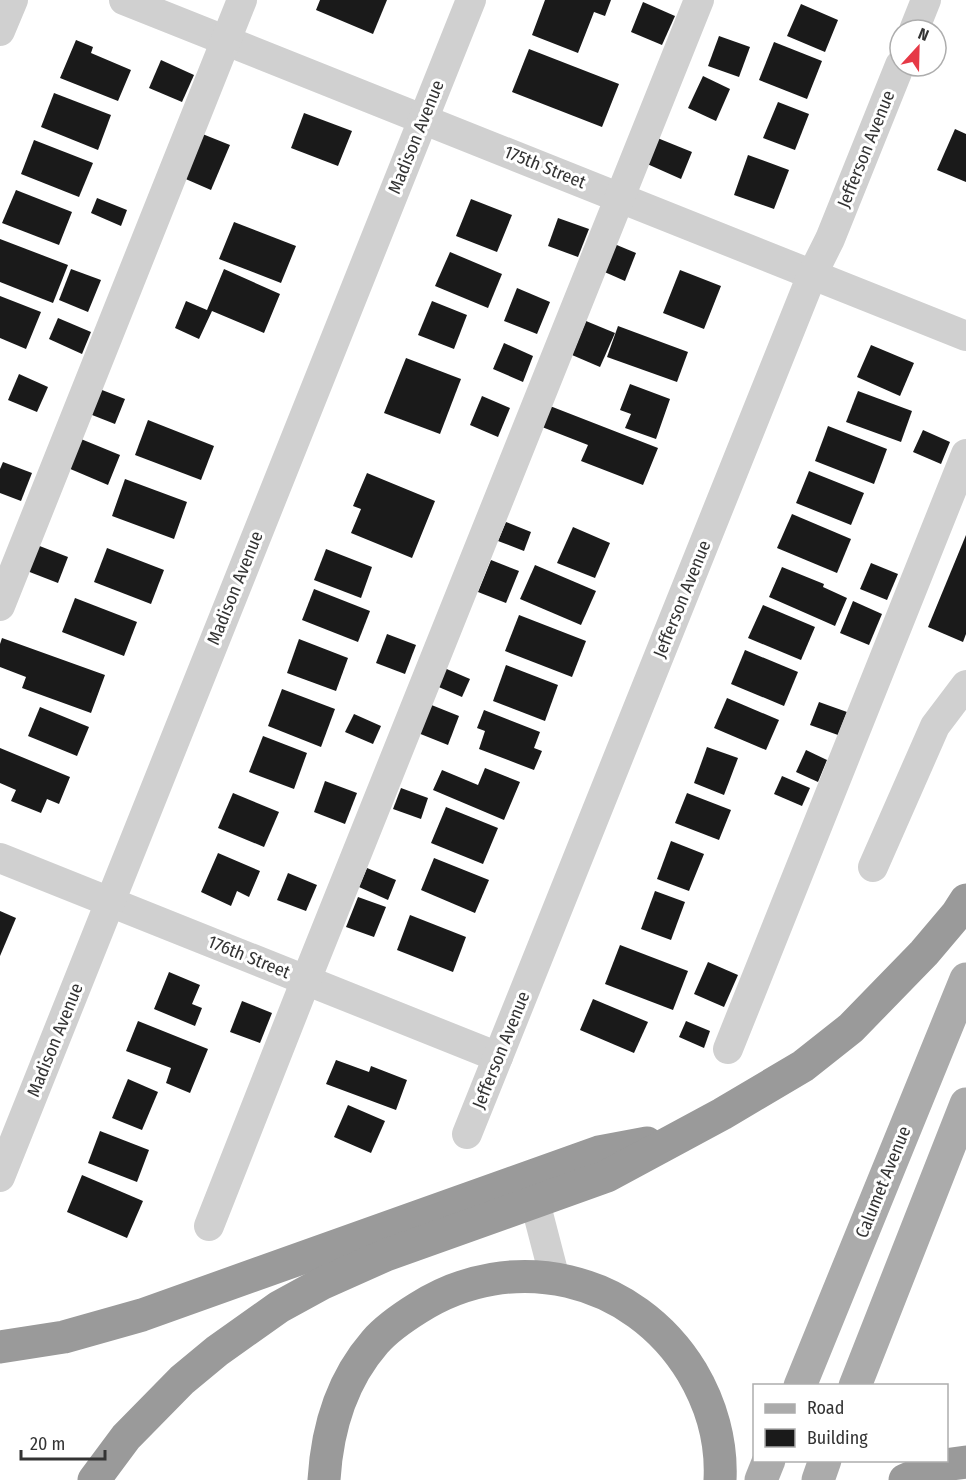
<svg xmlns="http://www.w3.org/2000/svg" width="966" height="1480" font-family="'Fira Sans Condensed',sans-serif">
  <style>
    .building { fill: #1a1a1a }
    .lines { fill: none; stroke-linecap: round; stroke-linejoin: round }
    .minor { stroke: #d0d0d0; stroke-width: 30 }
    .major { stroke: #ababab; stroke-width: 33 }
    .highway { stroke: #9a9a9a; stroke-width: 33 }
    .labels { text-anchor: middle; stroke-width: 6; stroke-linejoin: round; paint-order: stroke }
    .street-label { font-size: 18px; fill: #333; stroke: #fff }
  </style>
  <rect width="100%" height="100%" fill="#fff"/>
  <!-- building -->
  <g class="building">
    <polygon points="320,0 387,0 373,34 316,10"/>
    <polygon points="545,0 611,0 605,16 594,12 578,53 532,35"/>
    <polygon points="643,2 675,16 662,45 631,32"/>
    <polygon points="801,4 838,20 825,52 787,36"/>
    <polygon points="719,36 750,47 739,77 708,66"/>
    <polygon points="76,40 93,47 91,53 131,70 118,101 60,78"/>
    <polygon points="774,42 822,61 807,99 759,80"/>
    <polygon points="529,49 619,84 602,127 512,92"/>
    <polygon points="161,60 194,75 182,102 149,88"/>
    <polygon points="703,76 730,89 716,121 688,108"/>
    <polygon points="54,93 111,115 98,150 41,127"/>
    <polygon points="778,102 809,114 795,150 763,138"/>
    <polygon points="304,113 352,131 338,166 291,148"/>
    <polygon points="955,129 966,134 966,182 937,170"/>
    <polygon points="200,133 230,145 211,190 181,177"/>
    <polygon points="655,137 692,152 681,179 645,163"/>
    <polygon points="34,140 93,163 79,197 21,174"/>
    <polygon points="748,155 789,170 774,209 734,195"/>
    <polygon points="16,190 72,212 59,245 2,223"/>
    <polygon points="97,198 127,210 121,226 91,213"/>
    <polygon points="471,199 512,215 497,252 456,236"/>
    <polygon points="558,218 589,229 578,257 548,246"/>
    <polygon points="234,222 296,246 281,283 219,259"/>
    <polygon points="0,239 68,265 53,303 0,282"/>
    <polygon points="612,243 636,253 625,281 600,270"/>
    <polygon points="450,252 502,274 488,308 435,286"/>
    <polygon points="71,269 101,280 88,312 59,300"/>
    <polygon points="224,269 280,294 264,333 212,311 199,339 175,328 186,301 207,310"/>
    <polygon points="680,270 721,286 704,329 663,313"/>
    <polygon points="517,288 550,302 537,334 504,321"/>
    <polygon points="0,296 41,312 26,349 0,338"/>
    <polygon points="432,301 467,315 454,349 418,335"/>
    <polygon points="58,318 91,332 82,354 49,339"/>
    <polygon points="586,321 615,333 600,367 572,355"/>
    <polygon points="618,326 688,352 677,382 607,357"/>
    <polygon points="504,343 533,356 523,382 493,369"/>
    <polygon points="871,345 914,363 900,396 857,377"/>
    <polygon points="406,358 461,379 440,434 384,413"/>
    <polygon points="19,374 48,387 37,412 8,400"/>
    <polygon points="630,384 670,399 656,439 625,428 631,414 620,410"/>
    <polygon points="97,388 125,399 115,424 87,413"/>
    <polygon points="858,391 912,411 901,442 846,422"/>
    <polygon points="482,396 510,408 498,437 470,425"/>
    <polygon points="550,406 658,448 643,485 581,461 588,445 542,427"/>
    <polygon points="148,420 214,446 201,480 135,455"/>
    <polygon points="828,426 887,449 874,484 815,461"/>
    <polygon points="923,430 950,442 941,464 913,452"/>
    <polygon points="81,439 120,455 108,485 68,468"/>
    <polygon points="3,462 32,473 21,501 0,493 0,469"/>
    <polygon points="809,471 864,493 851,525 796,503"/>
    <polygon points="367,473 435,501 412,558 351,533 361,509 353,506"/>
    <polygon points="125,479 187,502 174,539 112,516"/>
    <polygon points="792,514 851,539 837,573 777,548"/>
    <polygon points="506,522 531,532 524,551 498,541"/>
    <polygon points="573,527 610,543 595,578 557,563"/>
    <polygon points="966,535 966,634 963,642 928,627"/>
    <polygon points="37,545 68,557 58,583 27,571"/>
    <polygon points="107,548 164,570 151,604 94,582"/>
    <polygon points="326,549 372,567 361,598 314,580"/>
    <polygon points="491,560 519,571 506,603 478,592"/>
    <polygon points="871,563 898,574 887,600 860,589"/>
    <polygon points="535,565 596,591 581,625 520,599"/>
    <polygon points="782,567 824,584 823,587 847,598 835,626 769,597"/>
    <polygon points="314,589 370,611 358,642 302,620"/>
    <polygon points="75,598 137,622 124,656 62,632"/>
    <polygon points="853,601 882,614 869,645 840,633"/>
    <polygon points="763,605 815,627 801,660 748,638"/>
    <polygon points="519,615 586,641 572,677 505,651"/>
    <polygon points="387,634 416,645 405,674 376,663"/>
    <polygon points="2,638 105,675 91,713 22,688 26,677 0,667 0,644"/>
    <polygon points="299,639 348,658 336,691 287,673"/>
    <polygon points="745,650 798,672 784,706 731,684"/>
    <polygon points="506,665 558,685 545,721 493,701"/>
    <polygon points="442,667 470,679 462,697 434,685"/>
    <polygon points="282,689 335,709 321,747 268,726"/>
    <polygon points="727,698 779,720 766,750 714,728"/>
    <polygon points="819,702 847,712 838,735 810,725"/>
    <polygon points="429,704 459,716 448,745 418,733"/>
    <polygon points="40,707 89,727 77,756 28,736"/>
    <polygon points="484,710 540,732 534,748 542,751 534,770 479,749 485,731 477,728"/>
    <polygon points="354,714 381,726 373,744 345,732"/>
    <polygon points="263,736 307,753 294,789 249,772"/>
    <polygon points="707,747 738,758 724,795 694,783"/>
    <polygon points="0,748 70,777 59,804 47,799 41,813 11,801 16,790 0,783"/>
    <polygon points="806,750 827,760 818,782 796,772"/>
    <polygon points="485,768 520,782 504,820 433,790 442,770 478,785"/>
    <polygon points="782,776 810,788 802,806 774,794"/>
    <polygon points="325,781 357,793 345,824 314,812"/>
    <polygon points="401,788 428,798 421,819 393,809"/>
    <polygon points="233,793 279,812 264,847 218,828"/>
    <polygon points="687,793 731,810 719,840 675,823"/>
    <polygon points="446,807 498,828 483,864 431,843"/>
    <polygon points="671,841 704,854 689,891 657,879"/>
    <polygon points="218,853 260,871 249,897 237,891 231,906 201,892"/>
    <polygon points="434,858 489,880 475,913 421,890"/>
    <polygon points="367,868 396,880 388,900 359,887"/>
    <polygon points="288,873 317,885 306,911 277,900"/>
    <polygon points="655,891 685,902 671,940 641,929"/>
    <polygon points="358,897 386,907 374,937 346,927"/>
    <polygon points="0,911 16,918 0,956"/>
    <polygon points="410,915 466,937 453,972 397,950"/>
    <polygon points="620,945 688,971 673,1010 605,984"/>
    <polygon points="708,962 738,975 724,1007 694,994"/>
    <polygon points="169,972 200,985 192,1004 202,1008 195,1026 154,1009"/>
    <polygon points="593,999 648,1022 634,1053 580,1030"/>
    <polygon points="242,1001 272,1013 260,1043 230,1032"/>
    <polygon points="138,1021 208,1049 190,1093 166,1083 171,1068 126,1051"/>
    <polygon points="686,1021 710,1031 704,1048 679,1037"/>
    <polygon points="336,1060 369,1072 371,1066 407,1080 396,1110 326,1084"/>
    <polygon points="128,1079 158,1092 142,1130 112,1118"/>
    <polygon points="348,1105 385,1121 371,1153 334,1137"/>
    <polygon points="100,1131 149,1150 137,1182 88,1163"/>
    <polygon points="82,1175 143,1201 127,1238 67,1212"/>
  </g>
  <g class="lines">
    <!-- minor -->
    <g class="minor">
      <polyline points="124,0 966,336"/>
      <polyline points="914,30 926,0"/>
      <polyline points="0,31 13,0"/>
      <polyline points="0,606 242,0"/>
      <polyline points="0,858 498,1057"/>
      <polyline points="873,867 935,726 966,685"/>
      <polyline points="728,1049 966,454"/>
      <polyline points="467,1134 812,275 830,239 900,65"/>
      <polyline points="0,1177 471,0"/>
      <polyline points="535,1202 555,1279"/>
      <polyline points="209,1226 306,980 699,0"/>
    </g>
    <!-- major -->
    <g class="major">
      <polyline points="800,1386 966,979"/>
      <polyline points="855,1386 966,1104"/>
      <polyline points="761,1480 769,1460"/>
      <polyline points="818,1480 825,1460"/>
    </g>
    <!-- highway -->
    <g class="highway">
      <polyline points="0,1347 64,1337 142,1315 599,1152 647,1143"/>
      <polyline points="94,1480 126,1437 182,1380 217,1351 279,1307 321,1284 386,1255 607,1176 722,1114 803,1066 851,1028 924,953 957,914 966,900"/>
      <path d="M324,1480c3,-50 17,-99 51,-138 12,-14 27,-24 43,-34 94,-60 216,-32 274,64 19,32 30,70 28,108"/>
      <polyline points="905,1480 937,1466 966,1462"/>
    </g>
  </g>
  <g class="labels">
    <!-- street labels -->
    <g class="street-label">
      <text transform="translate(416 137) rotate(-68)" y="6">Madison Avenue</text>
      <text transform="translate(866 149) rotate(-68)" y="6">Jefferson Avenue</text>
      <text transform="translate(545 167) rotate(22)" y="6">175th Street</text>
      <text transform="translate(235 588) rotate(-68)" y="6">Madison Avenue</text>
      <text transform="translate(682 599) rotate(-68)" y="6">Jefferson Avenue</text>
      <text transform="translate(249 957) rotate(22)" y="6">176th Street</text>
      <text transform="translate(55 1040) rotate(-68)" y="6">Madison Avenue</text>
      <text transform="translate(501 1050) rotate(-68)" y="6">Jefferson Avenue</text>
      <text transform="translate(883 1182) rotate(-68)" y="6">Calumet Avenue</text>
    </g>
  </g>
  <!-- legend -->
  <rect x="753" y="1384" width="195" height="78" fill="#ffffff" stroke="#adadad" stroke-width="1.5"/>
  <rect x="765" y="1404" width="30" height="9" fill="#ababab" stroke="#adadad" stroke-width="1.5"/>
  <text x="807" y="1414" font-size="18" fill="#333333">Road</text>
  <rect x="765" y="1429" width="30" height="18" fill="#1a1a1a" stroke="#adadad" stroke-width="1.5"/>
  <text x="807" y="1444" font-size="18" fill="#333333">Building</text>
  <!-- north arrow -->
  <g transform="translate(918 48) rotate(22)"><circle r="28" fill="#ffffff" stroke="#adadad" stroke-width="1.5"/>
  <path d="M0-4.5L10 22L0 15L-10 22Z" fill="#e63946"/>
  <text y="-9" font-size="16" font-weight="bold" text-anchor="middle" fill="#333333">N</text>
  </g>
  <!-- scale -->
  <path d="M21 1450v9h84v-9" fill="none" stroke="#333333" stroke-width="3"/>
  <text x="30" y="1450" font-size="18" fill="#333333" stroke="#ffffff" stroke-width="4.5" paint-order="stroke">20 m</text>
</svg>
